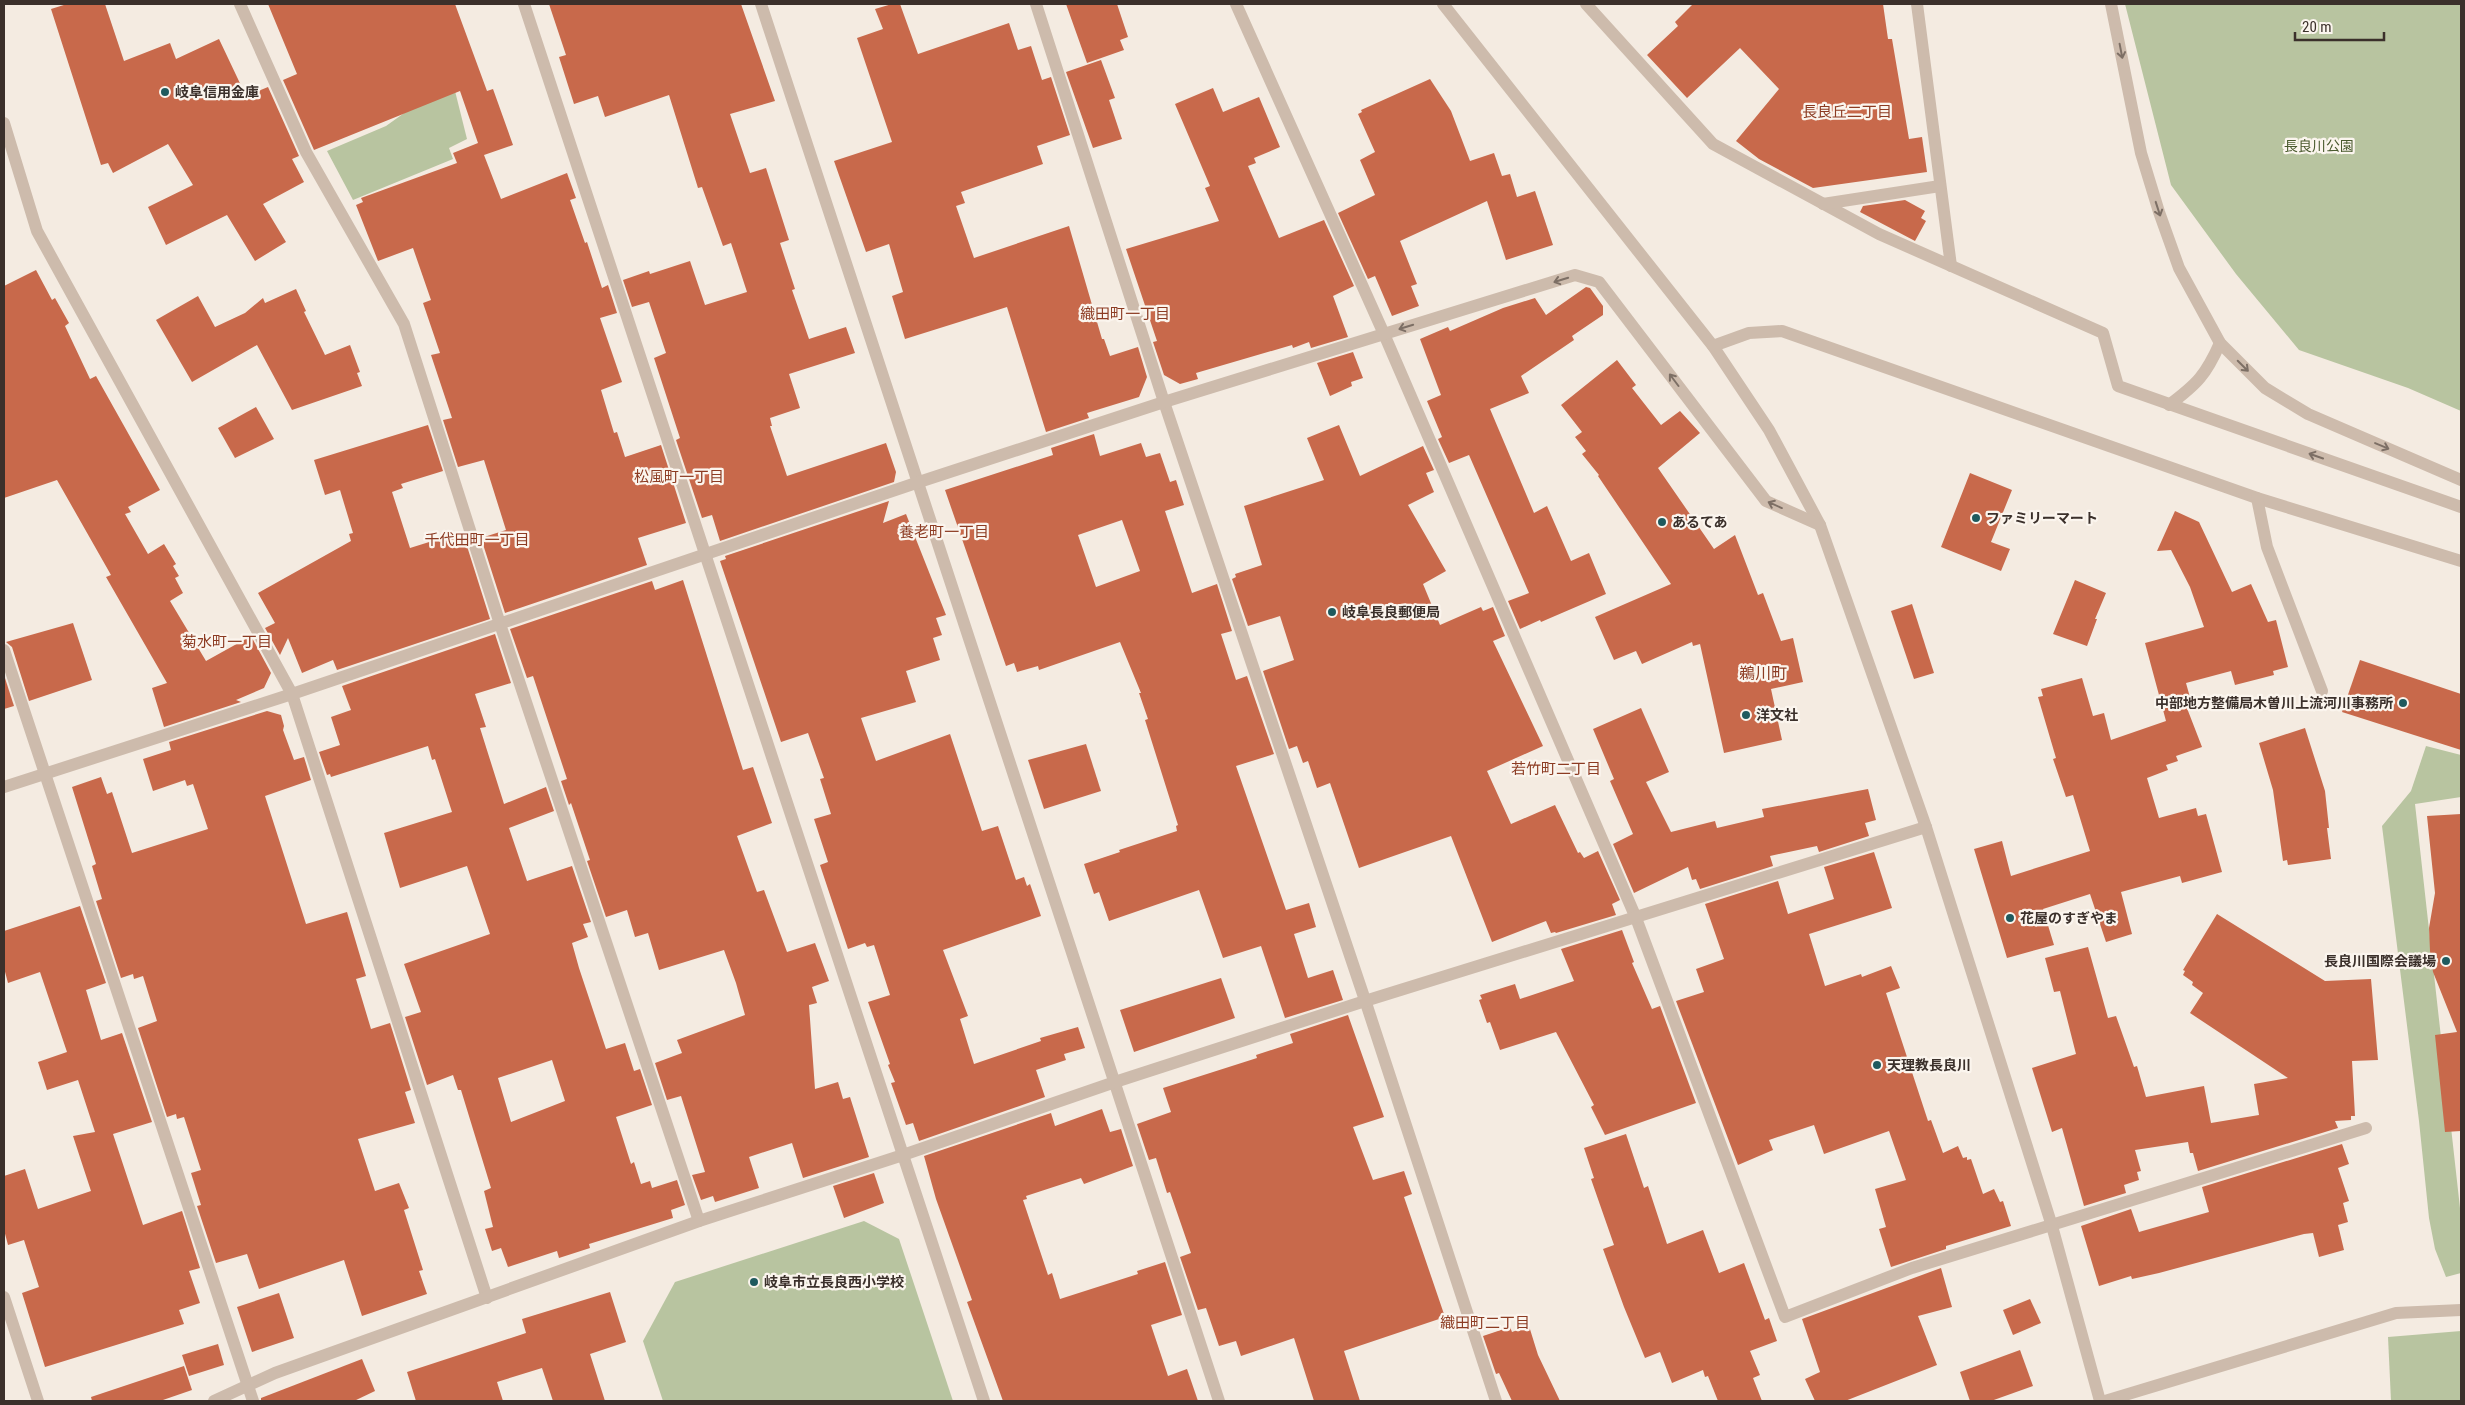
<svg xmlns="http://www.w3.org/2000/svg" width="2465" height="1405" font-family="'Roboto Condensed','Noto Sans JP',sans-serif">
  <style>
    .green { fill: #b8c4a0 }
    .building { fill: #c8694b; fill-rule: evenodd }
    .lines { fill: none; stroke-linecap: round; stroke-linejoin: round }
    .minor { stroke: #cdbbac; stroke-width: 12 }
    .oneway { stroke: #7d6f65 }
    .poi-dot { fill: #1f5a5e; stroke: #fbf5ee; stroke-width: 2 }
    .labels { text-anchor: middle; stroke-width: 4.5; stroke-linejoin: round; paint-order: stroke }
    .poi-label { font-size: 14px; font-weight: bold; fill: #3b302b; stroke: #fbf5ee; text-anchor: start }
    .park-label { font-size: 14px; fill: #4a5a2e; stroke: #fbf5ee }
    .neighbourhood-label { font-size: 15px; fill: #8c3b22; stroke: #fbf5ee }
    .quarter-label { font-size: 16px; fill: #8c3b22; stroke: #fbf5ee }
  </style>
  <rect width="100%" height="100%" fill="#f4ebe1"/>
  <!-- green -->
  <g class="green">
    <polygon points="2125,4 2461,4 2461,411 2408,388 2299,350 2236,274 2171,185"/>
    <polygon points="452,79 467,139 449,148 453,159 353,200 327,151 386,126"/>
    <polygon points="2426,746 2461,755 2461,797 2415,804 2461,1217 2461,1273 2446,1277 2435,1249 2429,1218 2419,1121 2382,826 2411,791"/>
    <polygon points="864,1221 899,1239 953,1401 663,1401 643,1341 675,1282"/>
    <polygon points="2461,1331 2461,1401 2391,1401 2388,1337"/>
  </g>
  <!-- building -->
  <g class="building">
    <polygon points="67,4 105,4 124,61 170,43 176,59 219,39 246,96 268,87 299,156 292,159 304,182 263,204 286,242 255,261 227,215 166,245 148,207 193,185 168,144 113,173 108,163 101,165 51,9"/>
    <polygon points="268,4 455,4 487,91 493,89 513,145 484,155 501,199 567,173 576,198 570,200 585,243 587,242 602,288 608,285 617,313 600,318 622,382 601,390 614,433 617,432 625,457 661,445 686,523 638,538 647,565 505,613 481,538 506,530 484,460 458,467 443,420 452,418 431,355 440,353 423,303 431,300 413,248 378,261 356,205 363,202 361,198 457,163 453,153 478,143 460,91 314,150 283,80 297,74"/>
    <polygon points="549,4 741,4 775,101 730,114 750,173 766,168 789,240 780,243 795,289 792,290 809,339 846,327 855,353 789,374 800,408 770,418 772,426 770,426 787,476 886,443 896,472 894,482 720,541 712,515 702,518 676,440 680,438 654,358 666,353 649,302 632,307 623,280 649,271 650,274 690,261 705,305 747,292 731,243 723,246 702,187 698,188 669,95 605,117 598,96 574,104 559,57 566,55"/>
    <polygon points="892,4 900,4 918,54 1009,23 1018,50 1031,46 1042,80 1051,77 1070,135 1037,146 1043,164 961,192 965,203 956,206 974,258 1069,226 1102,339 1104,339 1110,356 1138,347 1147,377 1139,397 1087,413 1089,418 1046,432 1007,307 905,339 892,296 903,292 889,244 866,252 834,161 892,142 857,38 883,29 875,9"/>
    <polygon points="1066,4 1117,4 1128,37 1120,40 1124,50 1087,63"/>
    <polygon points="1693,4 1883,4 1888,39 1892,39 1909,139 1922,137 1927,172 1813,188 1759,159 1736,141 1779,89 1740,48 1687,98 1647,55 1678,26 1675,22"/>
    <polygon points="1101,60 1115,98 1109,100 1122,139 1093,148 1066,72"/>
    <polygon points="1430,79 1451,111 1470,161 1494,153 1502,176 1510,174 1517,197 1535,191 1553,245 1506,260 1487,201 1400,241 1417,284 1411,286 1419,306 1392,316 1375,276 1368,279 1338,213 1375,195 1360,160 1375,152 1358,114 1362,112 1361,110"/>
    <polygon points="1213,88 1223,112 1259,97 1280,147 1254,158 1256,163 1248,166 1279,238 1324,220 1354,286 1333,296 1348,337 1311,348 1309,342 1293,348 1292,345 1196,373 1198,379 1180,384 1164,375 1153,342 1157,341 1126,249 1219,221 1205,188 1210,186 1175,104"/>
    <polygon points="1905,200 1925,211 1921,218 1926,221 1915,241 1860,212 1863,206"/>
    <polygon points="36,270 52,300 55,298 69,323 65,326 90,379 96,376 160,490 128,507 131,512 125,514 148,554 164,544 176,564 173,566 179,576 175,578 183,593 170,601 206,661 251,636 271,673 264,688 236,700 241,702 164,727 152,688 167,683 106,577 111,575 57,480 4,498 4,286"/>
    <polygon points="1586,287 1590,288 1603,306 1603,315 1572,336 1574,340 1521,376 1529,393 1490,409 1534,513 1547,506 1571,561 1589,553 1606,594 1541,622 1540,620 1520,629 1508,601 1529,593 1469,455 1449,463 1438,439 1442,437 1427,401 1441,395 1420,339 1448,327 1450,331 1503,308 1535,298 1546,315"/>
    <polygon points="296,289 306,311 304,312 325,355 350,345 360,372 357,373 362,386 292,410 257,345 192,382 156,320 198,296 215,327 245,313 263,298 265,303"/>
    <polygon points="1353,352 1363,378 1351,382 1352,386 1330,396 1317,363"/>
    <polygon points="1617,360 1636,385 1632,388 1661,425 1680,411 1700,433 1658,468 1714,549 1735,535 1758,595 1763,593 1781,641 1793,638 1803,682 1771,689 1782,740 1724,753 1700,644 1693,646 1692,642 1642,664 1636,651 1614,660 1595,617 1671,584 1598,476 1599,475 1582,454 1586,451 1575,437 1582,432 1561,405"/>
    <polygon points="256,407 274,439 235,458 218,428"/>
    <polygon points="428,425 443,471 401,484 403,488 392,492 410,548 458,533 462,545 466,543 490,619 337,670 333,660 302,673 288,638 280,655 265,628 275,623 258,593 351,541 349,534 353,533 340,490 325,495 314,460"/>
    <polygon points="1339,425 1360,476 1423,446 1434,470 1426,473 1434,492 1408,505 1446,571 1423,584 1440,625 1481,607 1483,611 1493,607 1505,636 1493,641 1543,746 1487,771 1511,824 1555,805 1578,853 1580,852 1584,858 1598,851 1620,900 1612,904 1616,915 1556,933 1555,932 1551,933 1546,921 1492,942 1451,836 1359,868 1330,783 1317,788 1308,761 1303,763 1297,746 1289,749 1263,671 1294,660 1280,616 1248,626 1232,579 1236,577 1235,574 1262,565 1244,506 1324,480 1307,438"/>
    <path d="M1094,434l6,22 41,-13 5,14 14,-4 10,29 6,-2 8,25 -19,6 27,82 25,-9 15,47 -11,3 15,46 11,-4 27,78 -38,12 50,144 23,-7 7,24 -22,7 14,44 25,-8 10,30 -58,18 -24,-72 -38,12 -24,-68 -90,31 -10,-29 -5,2 -10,-30 36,-12 -1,-2 58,-19 -1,-5 2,-1 -33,-105 3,-1 -9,-26h2l-21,-51 -81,28 -1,-4 -21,6 -3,-9 -8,3 -61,-176 108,-35 -2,-7zM1122,520l18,51 -44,16 -18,-52z"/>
    <polygon points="1970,473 2012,490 1991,542 2010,549 2001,571 1941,547"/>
    <polygon points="889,501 883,523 906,514 946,615 936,618 942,635 933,638 940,660 906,671 916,702 861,718 876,761 950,734 982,831 998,826 1016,880 1024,877 1027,886 1030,884 1041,916 943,950 968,1016 960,1019 974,1064 1041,1041 1040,1038 1078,1027 1085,1048 1064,1054 1066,1060 1036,1070 1045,1097 919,1141 913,1123 906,1125 891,1083 895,1082 888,1065 890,1064 868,1002 890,995 874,945 867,947 865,943 848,949 820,865 828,862 814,819 831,814 820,779 824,778 808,733 781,742 720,561 726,559 725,556"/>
    <polygon points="2175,511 2199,522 2232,592 2251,584 2268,622 2276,620 2288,667 2273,671 2274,675 2235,685 2231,671 2186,683 2191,701 2185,703 2202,747 2176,756 2178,761 2166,765 2168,770 2147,778 2159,818 2196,808 2198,816 2206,814 2222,872 2182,883 2180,876 2121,892 2132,934 2106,942 2090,894 2043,909 2054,945 2007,958 1974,849 2002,841 2011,876 2090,851 2073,795 2066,797 2053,759 2056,758 2038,697 2043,696 2041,689 2082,678 2093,716 2104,713 2111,740 2166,721 2145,643 2204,627 2190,587 2171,550 2157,551"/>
    <polygon points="683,580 743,770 753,767 772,823 737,836 757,892 764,890 787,952 815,943 829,981 812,987 817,1003 809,1005 815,1089 838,1082 843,1099 850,1097 869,1157 803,1178 792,1143 749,1157 759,1188 715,1202 713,1196 701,1200 692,1175 705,1172 681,1096 667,1100 655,1063 682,1053 677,1040 745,1015 736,983 724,950 659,970 648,933 635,937 627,910 606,917 587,861 590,860 571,803 569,805 561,781 567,779 533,676 527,678 510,629 652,581 655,590"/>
    <polygon points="2075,580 2106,593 2095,619 2097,619 2087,646 2053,634"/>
    <polygon points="1912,604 1934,673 1914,679 1891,611"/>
    <polygon points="73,623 92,680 29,701 12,647 6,642"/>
    <path d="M495,634l16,49 -36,11 11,33 -6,1 24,76 42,-17 8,24 -45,17 18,53 45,-15 19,56 -8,2 5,13 -16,6 7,25 27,81 19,-6 9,28 6,-2 12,36 -36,12 15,47 3,-2 7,22 9,-3 2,7 25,-8 8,25 -14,5 2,8 -84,26 1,4 -31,10 -2,-7 -49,16 -7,-19 -9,3 -7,-22 8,-2 -9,-36 7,-3 -30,-98h-3l-5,-15 -26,10 -22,-68 16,-5 -17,-48 86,-30 -23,-68 -67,22 -16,-55 68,-21 -17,-53 -3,1 -4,-14 -97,31 -1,-3 -3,1 -8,-23 21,-7 -9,-28 20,-7 -9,-24zM552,1060l13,41 -54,21 -13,-44z"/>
    <polygon points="2360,660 2461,694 2461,750 2342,712"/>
    <polygon points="4,675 14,706 4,709"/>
    <polygon points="1641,708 1669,772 1646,782 1671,832 1715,821 1717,828 1764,817 1762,809 1868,789 1876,820 1865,823 1869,836 1819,852 1817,846 1770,856 1773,866 1700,889 1696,879 1692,880 1688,867 1634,893 1613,844 1633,834 1610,781 1614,779 1593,729"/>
    <polygon points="267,711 281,715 284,726 283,730 294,760 304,757 311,780 265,796 306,924 347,912 366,976 356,979 371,1029 390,1023 411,1090 405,1092 415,1123 358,1139 375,1191 399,1183 409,1208 404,1210 423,1270 419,1271 427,1294 362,1316 344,1260 259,1289 247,1254 216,1263 197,1206 201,1205 191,1173 201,1170 184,1117 177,1119 176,1114 167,1117 138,1028 157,1021 143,976 134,979 133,974 121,978 96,901 102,899 92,866 96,864 72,787 101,777 107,794 112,792 132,853 208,829 193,784 187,786 185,780 153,791 143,759 171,750 169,742"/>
    <polygon points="2305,728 2325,791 2329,828 2327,828 2331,859 2288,865 2287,860 2283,861 2273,790 2259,743"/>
    <polygon points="1086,744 1101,791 1044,809 1028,760"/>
    <polygon points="2461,814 2461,1131 2445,1132 2435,1035 2457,1032 2433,972 2430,951 2429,928 2435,893 2427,816"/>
    <polygon points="1874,852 1892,908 1809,934 1825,986 1861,974 1862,977 1891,966 1900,988 1886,993 1928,1121 1931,1120 1943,1153 1958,1146 1963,1158 1967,1157 1967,1160 1971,1159 1983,1194 1994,1189 2000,1202 2003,1201 2011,1226 1946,1246 1946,1249 1891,1267 1879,1229 1886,1227 1875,1189 1906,1180 1889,1131 1824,1154 1814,1125 1769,1140 1773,1150 1738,1165 1676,1001 1704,992 1696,969 1724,959 1705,904 1778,881 1788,914 1834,899 1824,867"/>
    <polygon points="80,906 106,983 86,990 101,1040 122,1033 152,1122 113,1134 143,1225 182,1211 200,1268 189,1271 200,1303 179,1310 184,1324 45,1367 22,1293 39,1287 24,1240 8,1245 4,1230 4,1176 25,1169 38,1209 91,1191 73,1136 95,1132 78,1080 47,1090 38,1062 67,1052 40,972 8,983 4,968 4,931"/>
    <polygon points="2217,914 2325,981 2371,979 2378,1060 2352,1061 2355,1116 2351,1116 2351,1120 2335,1121 2338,1128 2198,1171 2193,1153 2190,1153 2188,1142 2135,1150 2141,1171 2137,1172 2139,1180 2124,1185 2126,1193 2084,1206 2062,1128 2052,1132 2032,1068 2076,1054 2060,991 2054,992 2045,958 2088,947 2108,1018 2116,1016 2134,1067 2137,1066 2146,1097 2204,1086 2211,1123 2259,1115 2254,1084 2288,1078 2190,1013 2203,993 2192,985 2193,982 2183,975 2185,971 2183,970"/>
    <polygon points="1622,930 1634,962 1632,963 1652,1009 1660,1006 1696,1103 1605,1135 1591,1107 1594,1105 1556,1032 1500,1050 1490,1022 1487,1023 1479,1000 1482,999 1480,995 1515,984 1520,999 1574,981 1561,949"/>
    <polygon points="1221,978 1235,1018 1134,1052 1120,1010"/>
    <polygon points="1348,1015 1384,1117 1353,1127 1373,1180 1404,1171 1412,1194 1404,1197 1445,1317 1344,1351 1360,1401 1314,1401 1294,1338 1241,1356 1236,1341 1219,1346 1206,1308 1198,1310 1180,1257 1191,1253 1170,1192 1167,1193 1156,1158 1149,1160 1137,1124 1171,1112 1163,1088 1257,1058 1256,1055 1293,1043 1290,1034"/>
    <polygon points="1102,1109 1110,1132 1121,1129 1133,1166 1084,1184 1081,1178 1026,1196 1027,1199 1023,1200 1048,1275 1052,1273 1060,1299 1138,1274 1137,1271 1165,1262 1182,1315 1151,1325 1168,1376 1187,1369 1198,1401 1003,1401 967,1302 972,1300 936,1199 924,1156 1051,1113 1055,1126"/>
    <polygon points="1626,1134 1644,1188 1648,1186 1667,1244 1703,1230 1719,1273 1744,1263 1765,1320 1769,1318 1777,1341 1750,1351 1760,1375 1753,1378 1762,1401 1718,1401 1708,1376 1705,1377 1703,1370 1672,1383 1660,1352 1645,1358 1624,1307 1603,1249 1614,1245 1591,1179 1594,1178 1584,1148"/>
    <polygon points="2342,1144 2349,1164 2338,1168 2349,1201 2343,1203 2348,1222 2338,1225 2344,1250 2319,1257 2313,1233 2304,1234 2159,1273 2132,1279 2131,1276 2099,1286 2081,1226 2131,1209 2139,1232 2209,1212 2202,1187"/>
    <polygon points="874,1173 884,1203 844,1218 833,1186"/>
    <polygon points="1941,1268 1952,1307 1918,1316 1937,1365 1845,1401 1815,1401 1805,1379 1820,1372 1802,1319"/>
    <polygon points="610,1292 626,1342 590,1354 605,1401 553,1401 542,1368 497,1382 503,1401 416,1401 407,1372 526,1333 522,1319"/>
    <polygon points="279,1293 294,1338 252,1352 237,1307"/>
    <polygon points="2030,1299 2041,1323 2013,1335 2003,1310"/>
    <polygon points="1529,1326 1538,1355 1560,1401 1512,1401 1499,1373 1496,1374 1483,1336 1510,1327 1512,1332"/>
    <polygon points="218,1344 224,1365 189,1376 182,1355"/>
    <polygon points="2020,1350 2033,1386 1991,1401 1970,1401 1960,1372"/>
    <polygon points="362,1359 375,1391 354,1401 261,1401 261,1398"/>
    <polygon points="184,1366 192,1390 160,1401 92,1401 91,1397"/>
  </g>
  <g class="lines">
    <!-- minor -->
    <g class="minor">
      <polyline points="240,4 306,152 404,324 500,624 699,1221"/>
      <polyline points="524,4 984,1401"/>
      <polyline points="761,4 1219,1401"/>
      <polyline points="1036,4 1164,402 1367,1006 1496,1401"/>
      <polyline points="1236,4 1384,334 1636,918 1785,1317 1912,1268 2366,1128"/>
      <polyline points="1443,4 1713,346 1769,430 1820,525 1926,827 2052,1226 2100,1401"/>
      <polyline points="1586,4 1713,144 1879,234 2103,333 2118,386 2461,507"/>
      <polyline points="1917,4 1951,266"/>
      <polyline points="2111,4 2141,153 2159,212 2179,268 2220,343 2265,388 2308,414 2461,480"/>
      <polyline points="4,123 37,231 292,694 487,1298"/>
      <polyline points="1823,204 1940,186"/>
      <polyline points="1713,346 1749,333 1782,331 2257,498 2461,561"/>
      <path d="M2169,405c28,-21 37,-30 51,-62"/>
      <polyline points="2257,498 2267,547 2322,691"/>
      <polyline points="4,650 253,1401"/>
      <polyline points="4,787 292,694 916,483 1164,402 1575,275 1599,282 1766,501 1820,525"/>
      <polyline points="4,1297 38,1401"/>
      <polyline points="214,1401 275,1373 699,1221 903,1155 1115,1082 1365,1001 1926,827"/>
      <polyline points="2105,1401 2396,1313 2461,1310"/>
    </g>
  </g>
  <!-- one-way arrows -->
  <defs><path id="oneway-shaft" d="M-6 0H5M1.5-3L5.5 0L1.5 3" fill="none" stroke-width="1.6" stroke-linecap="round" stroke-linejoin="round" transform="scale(1.25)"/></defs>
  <g class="oneway">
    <use href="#oneway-shaft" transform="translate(2121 51) rotate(79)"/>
    <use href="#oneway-shaft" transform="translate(2158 209) rotate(72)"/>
    <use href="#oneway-shaft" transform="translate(1561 280) rotate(163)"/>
    <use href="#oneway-shaft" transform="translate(1406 327) rotate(163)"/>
    <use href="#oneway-shaft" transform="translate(2243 366) rotate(45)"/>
    <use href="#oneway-shaft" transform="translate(1674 380) rotate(-127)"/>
    <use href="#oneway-shaft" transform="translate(2382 446) rotate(23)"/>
    <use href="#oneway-shaft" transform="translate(2316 456) rotate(-161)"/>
    <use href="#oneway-shaft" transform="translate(1775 505) rotate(-156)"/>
  </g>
  <!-- markers -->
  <g class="poi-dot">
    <circle cx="165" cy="92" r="5"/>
    <circle cx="1976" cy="518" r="5"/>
    <circle cx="1662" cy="522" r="5"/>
    <circle cx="1332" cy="612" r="5"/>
    <circle cx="2403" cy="703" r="5"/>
    <circle cx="1746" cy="715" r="5"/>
    <circle cx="2010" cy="918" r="5"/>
    <circle cx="2446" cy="961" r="5"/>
    <circle cx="1877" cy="1065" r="5"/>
    <circle cx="754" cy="1282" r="5"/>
  </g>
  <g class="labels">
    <!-- poi labels -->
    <g class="poi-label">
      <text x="175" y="97">岐阜信用金庫</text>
      <text x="1986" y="523">ファミリーマート</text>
      <text x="1672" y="527">あるてあ</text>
      <text x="1342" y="617">岐阜長良郵便局</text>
      <text x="2393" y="708" text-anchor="end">中部地方整備局木曽川上流河川事務所</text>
      <text x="1756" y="720">洋文社</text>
      <text x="2020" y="923">花屋のすぎやま</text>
      <text x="2436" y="966" text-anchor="end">長良川国際会議場</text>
      <text x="1887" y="1070">天理教長良川</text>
      <text x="764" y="1287">岐阜市立長良西小学校</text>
    </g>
    <!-- park labels -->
    <g class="park-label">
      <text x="2319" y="151">長良川公園</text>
    </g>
    <!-- neighbourhood labels -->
    <g class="neighbourhood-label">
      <text x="1847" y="117">長良丘二丁目</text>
      <text x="1125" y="319">織田町一丁目</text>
      <text x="679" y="482">松風町一丁目</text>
      <text x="944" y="537">養老町一丁目</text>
      <text x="477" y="545">千代田町一丁目</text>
      <text x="227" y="647">菊水町一丁目</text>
      <text x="1556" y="774">若竹町二丁目</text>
      <text x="1485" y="1328">織田町二丁目</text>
    </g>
    <!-- quarter labels -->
    <g class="quarter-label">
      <text x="1763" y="679">鵜川町</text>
    </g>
  </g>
  <!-- border -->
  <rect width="2465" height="1405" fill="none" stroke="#3b302b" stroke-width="10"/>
  <!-- scale -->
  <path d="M2295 32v8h89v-8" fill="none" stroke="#3b302b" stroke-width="2.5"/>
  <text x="2302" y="32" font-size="15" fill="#3b302b" stroke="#fbf5ee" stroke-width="4" paint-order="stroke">20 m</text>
</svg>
